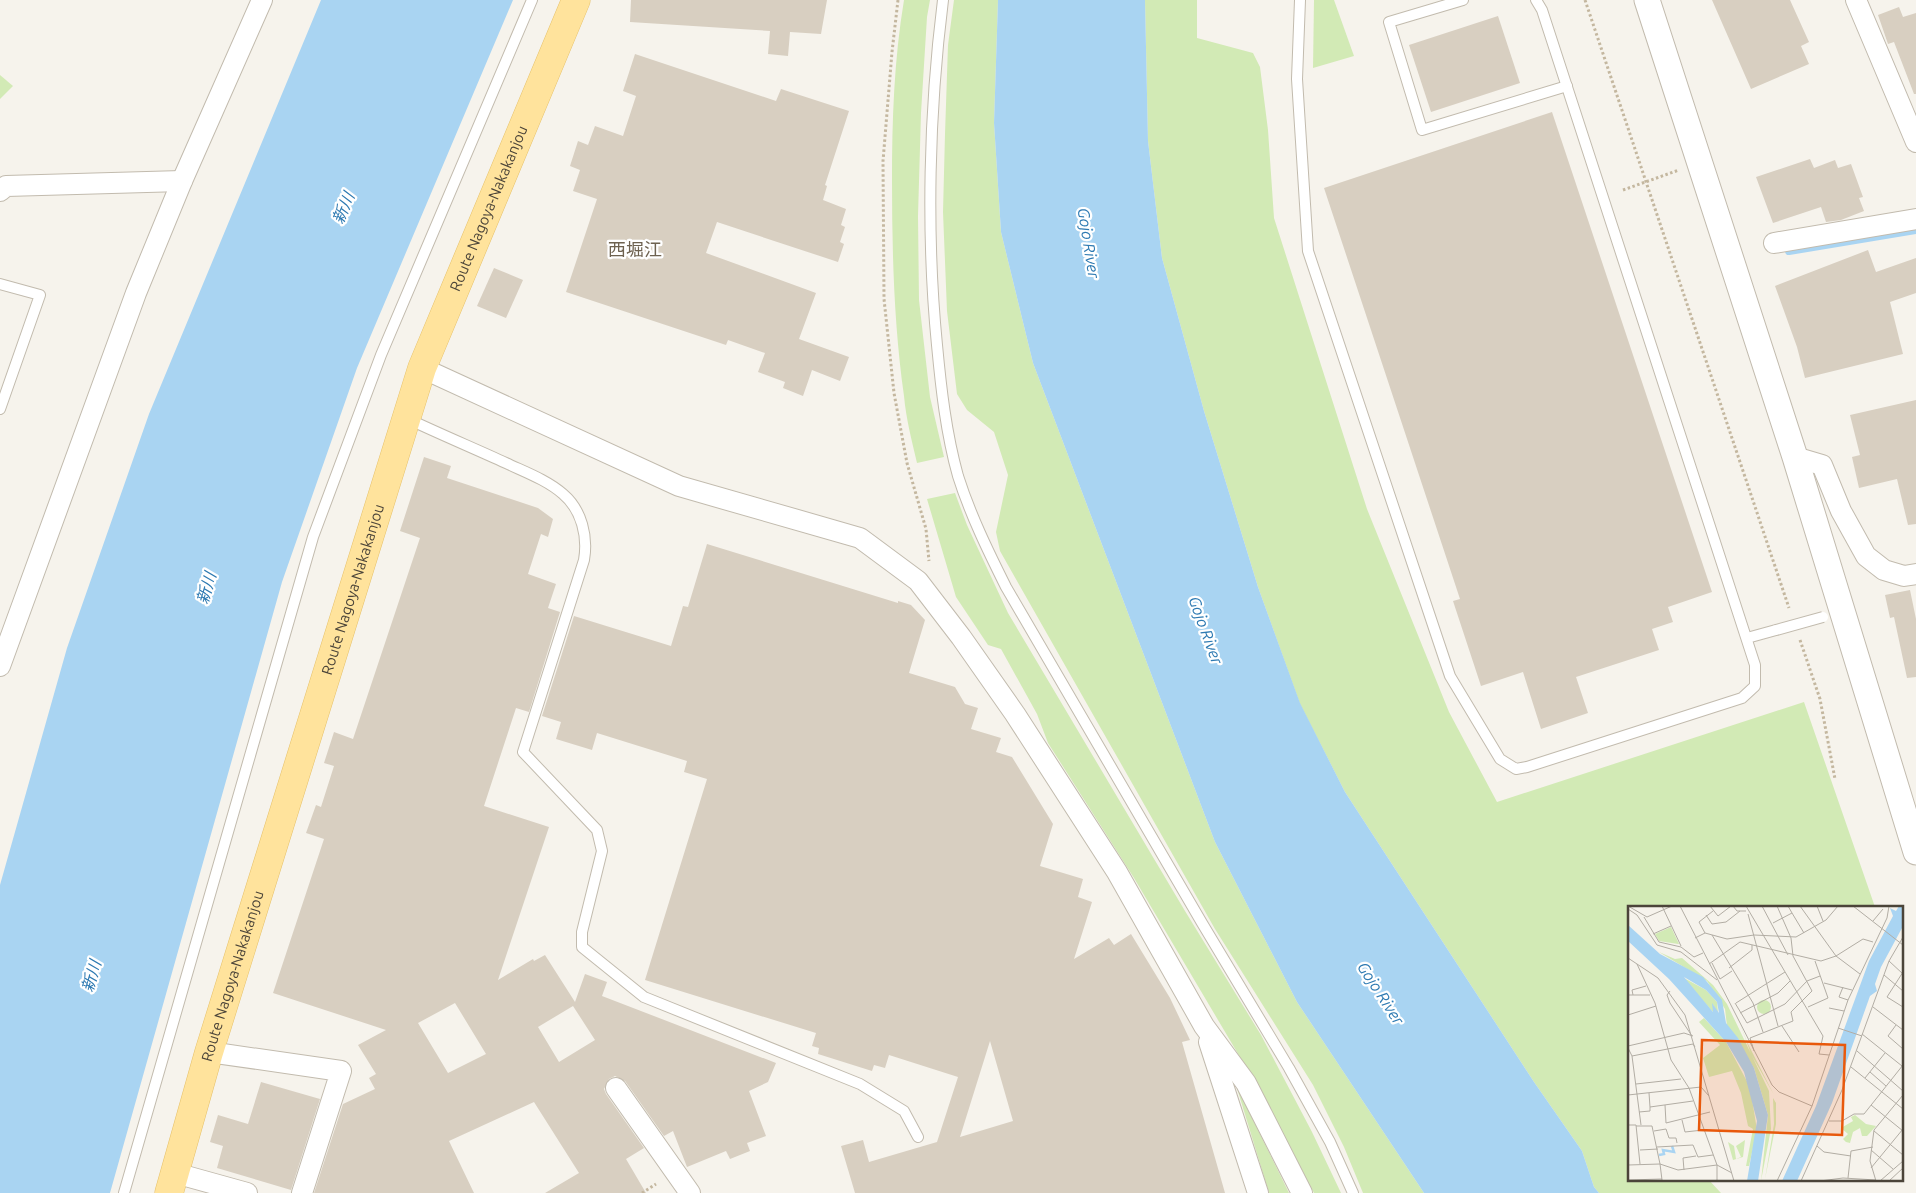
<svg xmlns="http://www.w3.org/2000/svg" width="1916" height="1193" font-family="Ubuntu,'Noto Sans JP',sans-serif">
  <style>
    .green { fill: #d2eab5 }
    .water { fill: #a9d4f2 }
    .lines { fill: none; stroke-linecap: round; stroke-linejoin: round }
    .stream { stroke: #a9d4f2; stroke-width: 8 }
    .building { fill: #d8cfc1; fill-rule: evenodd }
    .service-casing { stroke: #c2bbae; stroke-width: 12 }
    .minor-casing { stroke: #c2bbae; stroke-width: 22 }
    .tertiary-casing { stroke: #c2bbae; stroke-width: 27 }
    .primary-casing { stroke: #e6c16a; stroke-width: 29 }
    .path { stroke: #c4b79f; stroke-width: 3; stroke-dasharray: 2.5 2.5; stroke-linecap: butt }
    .service { stroke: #fff; stroke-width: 10 }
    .minor { stroke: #fff; stroke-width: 20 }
    .tertiary { stroke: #fff; stroke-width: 25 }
    .primary { stroke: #ffe39c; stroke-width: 28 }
    .service-bridge-casing { stroke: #c2bbae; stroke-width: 12; stroke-linecap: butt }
    .path-bridge { stroke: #c4b79f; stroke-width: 3; stroke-dasharray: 2.5 2.5; stroke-linecap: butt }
    .service-bridge { stroke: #fff; stroke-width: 10 }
    .labels { text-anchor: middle; stroke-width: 4.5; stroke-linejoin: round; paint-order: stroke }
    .street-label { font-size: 15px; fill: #4b4439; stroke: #fff }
    .water-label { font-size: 16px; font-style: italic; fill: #2e7ab2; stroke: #fff }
    .quarter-label { font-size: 18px; fill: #6e6250; stroke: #fff }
    .inset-river { fill: none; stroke: #a9d4f2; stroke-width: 2.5 }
    .inset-road { fill: none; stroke: #b2ada4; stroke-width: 1 }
    .view { fill: #e8590c; fill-opacity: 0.15; stroke: #e8590c; stroke-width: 2.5 }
    .inset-edge { fill: none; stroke: #4b4439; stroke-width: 2.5 }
  </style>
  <rect width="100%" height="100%" fill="#f6f3ec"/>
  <!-- green -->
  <g class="green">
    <path d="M904,0h26l-3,17 -6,96 -3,103 1,84 11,97 14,60 -27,6c-5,-22 -11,-44 -13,-67 -10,-71 -12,-143 -12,-215 0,-61 2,-121 12,-181z"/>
    <polygon points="954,0 998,0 994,123 1001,232 1033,363 1215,842 1297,1002 1424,1193 1363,1193 1344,1147 1313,1085 1215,929 1000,551 996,532 1008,475 994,432 967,410 957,394 947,311 943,212 945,134 948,45"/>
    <polygon points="1145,0 1197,0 1197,38 1253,53 1260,67 1268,130 1274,218 1367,509 1449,712 1497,802 1804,702 1875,907 1630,907 1630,1179 1708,1179 1721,1193 1599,1193 1594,1187 1582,1151 1534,1082 1345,792 1300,704 1258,587 1204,411 1162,258 1148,141"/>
    <polygon points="1314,0 1334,0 1354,56 1313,68"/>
    <polygon points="0,75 13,86 0,99"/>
    <polygon points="955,493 967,525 1008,613 1185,911 1261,1035 1312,1132 1341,1193 1314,1193 1260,1091 1134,878 1048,743 1037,714 1001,649 988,645 956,597 927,499"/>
    <polygon points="1236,1085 1289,1193 1269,1193"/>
  </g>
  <!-- water -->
  <g class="water">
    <polygon points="321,0 513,0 357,368 282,582 110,1193 0,1193 0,885 67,648 149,414"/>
    <polygon points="998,0 1145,0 1148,141 1162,258 1204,411 1258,587 1300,703 1345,792 1534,1082 1582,1151 1594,1187 1599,1193 1424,1193 1297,1002 1215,842 1033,363 1001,232 994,123"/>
  </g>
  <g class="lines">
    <!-- stream -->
    <polyline class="stream" points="1789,251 1916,230"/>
  </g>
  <!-- building -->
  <g class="building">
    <polygon points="631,0 827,0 821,34 790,32 788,56 768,54 770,31 630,22"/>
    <polygon points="1712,0 1790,0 1809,42 1801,46 1809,64 1751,89"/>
    <polygon points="1899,7 1903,17 1916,13 1916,94 1914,94 1894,42 1888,44 1878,15"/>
    <polygon points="1498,16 1520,83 1431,112 1409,45"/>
    <polygon points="635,54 776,101 781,89 849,111 825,185 827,186 823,200 846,209 841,225 845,227 840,242 844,244 838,262 717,222 706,253 816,293 799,339 849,357 840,381 812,370 803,396 783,388 785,382 758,372 765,353 728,340 726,345 566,292 597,199 573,191 580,170 570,166 578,141 588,145 595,126 623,136 636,96 623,91"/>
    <polygon points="1552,112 1712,592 1668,607 1673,622 1652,629 1659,650 1576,677 1588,713 1541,729 1523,672 1481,686 1453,601 1460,599 1324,188"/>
    <polygon points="1810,159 1814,168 1835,160 1838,168 1851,164 1863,197 1859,198 1864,211 1841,220 1826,222 1821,207 1773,223 1756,177"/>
    <polygon points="1868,250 1876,272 1916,258 1916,293 1890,302 1903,354 1805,378 1797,347 1775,286"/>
    <polygon points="494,268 523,280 506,318 477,306"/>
    <polygon points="1916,400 1916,524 1908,525 1897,479 1859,488 1852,457 1860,455 1850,415"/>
    <path d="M424,457l27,9 -4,12 91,30 15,11 -5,18 -7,-3 -13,40 28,10 -8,24 12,4 -31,100 -13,-4 -32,98 65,21 -51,153 35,-21 1,2 11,-6 30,47 10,-28 22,8 -5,14 174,67 -8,19 -19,9 17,45 -19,7 3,8 -20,8 -4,-8 -39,16 -14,-36 -9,5 -39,-55 -10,-5 -6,3 -5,10 2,5 38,54 -18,11 20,34h-101l34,-20 -45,-71 -85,39 25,52h-160l29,-89 32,-15 -6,-11 7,-4 -18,-29 28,-15 -113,-37 51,-154 -18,-6 10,-28 5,2 13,-41 -10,-3 10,-31 19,7 67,-201 -20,-7zM455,1003l31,51 -38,19 -30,-50zM573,1006l22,34 -36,22 -21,-35z"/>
    <path d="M707,544l191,59v-2l13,4 14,15 -16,53 46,14 10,17 13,4 -7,21 30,9 -5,14 16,5 41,67 -13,42 43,13 -5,18 14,5 -18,57 35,-21 5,7 17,-11 39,64 20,42 -8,2 43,151h-370l-14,-47 22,-6 6,22 68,-20 21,-65 -69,-22 -4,13 -11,-3 -2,6 -54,-17 1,-6 -7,-2 4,-13 -171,-53 62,-201 -23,-7 3,-11 -90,-28 -5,17 -36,-11 5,-17 -19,-6 32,-100 97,30 12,-40 5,1zM990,1041l23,80 -53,16z"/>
    <polygon points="1910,590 1916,619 1916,677 1907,678 1894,617 1890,618 1885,595"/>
    <polygon points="261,1082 320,1099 291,1190 217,1168 223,1146 210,1142 218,1115 248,1124"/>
  </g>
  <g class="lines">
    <!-- service casing -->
    <g class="service-casing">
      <g id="service">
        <path d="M943,0c-14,111 -17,233 -6,345 4,43 9,88 21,131 12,38 30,75 48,111l196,336 87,145 41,74 23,51"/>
        <polyline points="1300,0 1297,79 1308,251 1450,676 1500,759 1516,769 1527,767 1742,698 1755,686 1755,665 1542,10 1536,0"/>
        <polyline points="1463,0 1389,22 1422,130 1567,86"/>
        <polyline points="0,284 40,295 0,409"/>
        <path d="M408,419c32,15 65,29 98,44 19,9 41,17 57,31 19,16 25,43 21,66l-61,192 74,78 5,21 -20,81v15l62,50 216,87 44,27 14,26"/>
        <polyline points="1747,638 1776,630"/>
        <polyline points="124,1193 313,537 381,355 532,0"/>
      </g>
    </g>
    <!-- minor casing -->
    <g class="minor-casing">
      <g id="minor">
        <polyline points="1856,0 1916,142"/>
        <polyline points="0,191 6,186 182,181"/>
        <polyline points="1774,243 1916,219"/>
        <polyline points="422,368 679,486 860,538 918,581 961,637 1015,714 1117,872 1204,1026 1246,1083 1302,1193"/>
        <polyline points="1795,457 1822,465 1841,511 1866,556 1884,570 1904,576 1916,574"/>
        <polyline points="0,666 136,293 182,181 262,0"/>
        <polyline points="1209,1042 1258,1193"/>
        <polyline points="209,1052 341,1071 302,1193"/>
        <polyline points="616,1088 690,1193"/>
        <polyline points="175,1173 247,1193"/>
      </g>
    </g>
    <!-- tertiary casing -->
    <g class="tertiary-casing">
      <polyline id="tertiary" points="1647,0 1795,457 1916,852"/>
    </g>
    <!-- primary casing -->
    <g class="primary-casing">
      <g id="primary">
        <path id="s1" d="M169,1193l40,-141 213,-684 154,-368"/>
      </g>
    </g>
    <!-- path -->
    <g class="path">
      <polyline points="898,0 892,52 883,161 884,299 894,393 907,463 926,529 929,561"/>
      <polyline points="1585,0 1789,608"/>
      <polyline points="1800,640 1820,699 1835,779"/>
      <polyline points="642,1193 656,1184"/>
    </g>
    <!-- service -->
    <use href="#service" class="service"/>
    <!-- minor -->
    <use href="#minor" class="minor"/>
    <!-- tertiary -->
    <use href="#tertiary" class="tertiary"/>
    <!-- primary -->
    <use href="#primary" class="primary"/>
    <!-- service-bridge casing -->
    <g class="service-bridge-casing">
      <polyline id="service-bridge" points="1776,630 1823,617"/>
    </g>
    <!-- path-bridge -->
    <polyline class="path-bridge" points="1623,190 1679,170"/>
    <!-- service-bridge -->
    <use href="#service-bridge" class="service-bridge"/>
  </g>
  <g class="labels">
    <!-- street labels -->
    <g class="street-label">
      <text dy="5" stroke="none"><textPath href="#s1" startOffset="1036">Route Nagoya-Nakakanjou</textPath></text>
      <text dy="5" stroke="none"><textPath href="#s1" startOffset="631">Route Nagoya-Nakakanjou</textPath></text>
      <text dy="5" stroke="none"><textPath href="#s1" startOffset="226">Route Nagoya-Nakakanjou</textPath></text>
    </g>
    <!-- water labels -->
    <g class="water-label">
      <text transform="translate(343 208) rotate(-67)" y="6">新川</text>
      <text transform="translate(1089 243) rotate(81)" y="6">Gojo River</text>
      <text transform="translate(206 588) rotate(-74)" y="6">新川</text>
      <text transform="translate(1206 630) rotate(70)" y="6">Gojo River</text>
      <text transform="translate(91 976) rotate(-74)" y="6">新川</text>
      <text transform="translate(1381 993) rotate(57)" y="6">Gojo River</text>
    </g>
    <!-- quarter labels -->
    <g class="quarter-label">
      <text x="635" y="256">西堀江</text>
    </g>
  </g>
  <!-- overview -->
  <g transform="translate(1628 906)">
    <rect width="275" height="275" fill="#f6f3ec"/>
    <path d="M43,21l8,17h-1l-19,-3 -4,-7zM31,46l16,7 7,-1 31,27 14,19 42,87 2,38 -10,52 7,-66 -14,-47 -27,-42 -2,-17 -18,-28zM54,71l24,13 11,12 1,11 -5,-8v7zM129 101a7 7 0 1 1 14 0a7 7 0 1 1-14 0ZM76,112l22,24 24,45 7,43 -8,36h-3l7,-37 -5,-3 -7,-33 -9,-22 -23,6 -6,-19 17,-13 -21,-23zM110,112l9,24 27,53 -23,-41zM145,192l3,5v21l-11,55 9,-55zM227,209l11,9 10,2 -9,10h-5l-2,-8 -7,4 -3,11 -4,-1 -3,-3 5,-5 -7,-6 12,-7 -2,-4zM117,234l-2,17 -10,3 -5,-18 6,4 2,13 5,-2 -5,-11z" fill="#d2eab5"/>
    <path d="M271,0h4l-1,22 -21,39 -6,17 2,7 -7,5 -38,107 -35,78h-15l34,-75 53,-145 24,-45 -3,-8 6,3zM0,19l32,29 43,23 19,23 4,23 12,15 16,30 14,47 -10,66h-11l10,-60 -13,-49 -18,-30 -57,-63 -41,-38zM56,71l22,13 11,12 2,11 -7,-10 1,9z" fill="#a9d4f2" fill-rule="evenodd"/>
    <path class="inset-river" d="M31,249l5,-1 -1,-4 11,2 -2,-6"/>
    <path class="inset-road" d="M0,0l19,11 25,-11M34,0l19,40M52,0l92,179 7,7 33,14M82,0l8,10 13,-10M105,0l4,5h9M118,0l77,130 -4,18 10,1M134,0l26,49M172,0l36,50M189,0l6,15M225,0l50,39M0,3l9,6 20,30 24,7 36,28M164,7l12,20M120,8l30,112M78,9l6,9 14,-2 14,-11M16,11l15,25 22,5 13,10 9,-4M245,15l10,-12M145,17l19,-10 -4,-7M77,27l-6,-11 14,-11M25,28l18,-8M84,29l41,68 10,29M67,32l10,-5 22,6 27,-4 42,2 30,-17 12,-14M208,50l24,18M0,52l30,20 27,37 49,166M261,55l14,13M84,57l8,16 12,-8M9,58l18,39 16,57 18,28 28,77v16M81,58l31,-22 81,19 15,-5 27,-17 10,3M101,62l23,-18v-5M275,66l-16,25 16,10M256,69l19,16M196,77l28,7M215,81l-4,10 9,3M42,85l-3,4 3,8 22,33M0,89h22M5,89l-1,-5 14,-4M107,97l12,20 38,-19 22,-23 13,-5M108,97l49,-31M180,101l20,-9 -13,-37M245,101l30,23M201,102l15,3M112,107l38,-20 12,-12M0,109l28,-9M268,119l-8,11 15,13M154,120l17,26M210,122l24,8M234,128l40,32M0,140l56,-13 9,3M0,142l4,8 9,69M126,145l-4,-13 43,-17 -2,-9 21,-21 -19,-35 -2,-18 -14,-32M229,145l46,40M4,150l61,-12 2,3M223,161l52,42M242,166l16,14M237,172l20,-25M8,178l45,-5M21,187l1,14 43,-6M0,189l73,-8 8,9M37,199l1,18 44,-11M243,199l32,26M11,206l11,-1v-4M54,214l3,12 18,-2M201,215h13l12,-7h10l39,-49M0,219h8l4,39M8,220h16l8,38M26,225l12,-2 3,9h7l1,5M246,225l29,24M189,240l7,6 27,4M29,241l36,-2 5,12 15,-2M12,244l18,-1M243,244l22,19M32,258l2,16M0,259l32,-1 18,6 39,-5 15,8M243,262l32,-39M56,264l-1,-12 13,-2M220,272l3,-27 22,-4M0,274l34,-1M149,275l35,-75 36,-106 39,-82 2,-12M173,275l41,-91 47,-129 14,-24M192,275l23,-3 33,2M248,275l-6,-20 4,-31 29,-35M252,275l23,-20M261,275l14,-13"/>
    <path class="view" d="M74,134l143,5 -3,90 -143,-5z"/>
    <rect width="275" height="275" class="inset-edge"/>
  </g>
</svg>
